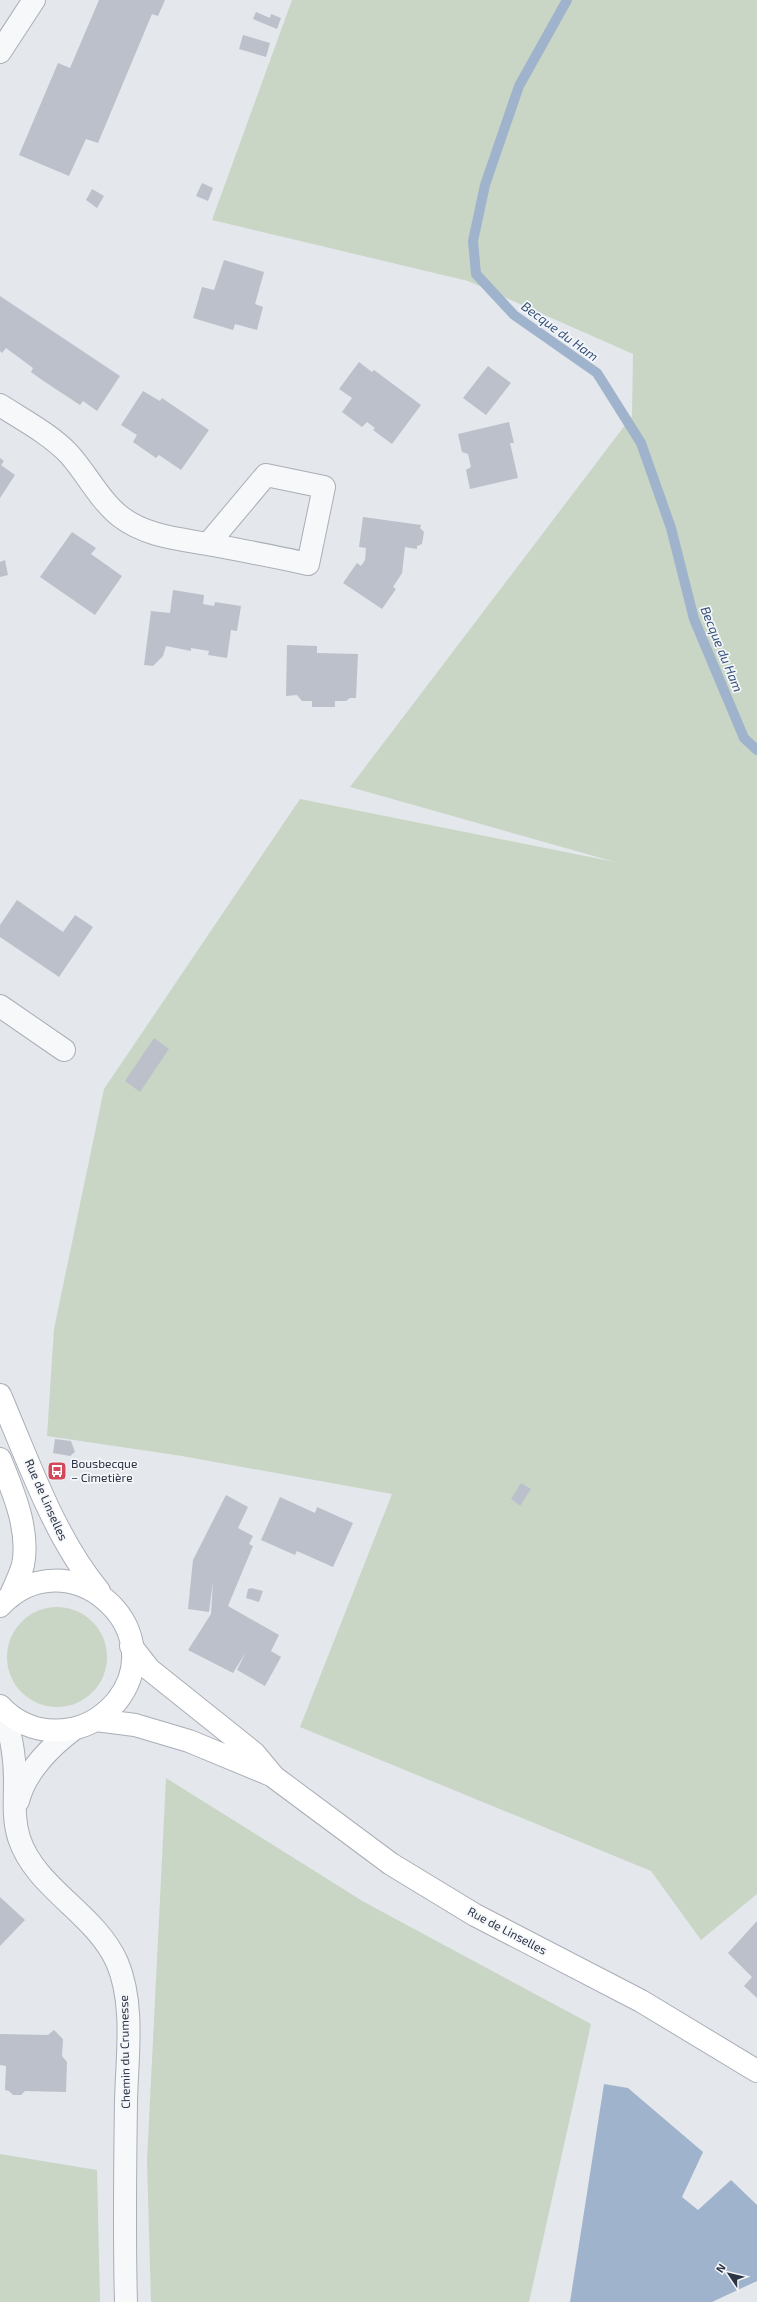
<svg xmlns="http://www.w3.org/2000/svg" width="757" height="2302" viewBox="0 0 757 2302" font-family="'Exo 2',sans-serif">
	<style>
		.green { fill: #c9d6c5 }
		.water { fill: #9fb4cc }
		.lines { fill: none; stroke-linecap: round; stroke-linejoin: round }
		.stream { stroke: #9fb4cc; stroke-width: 10 }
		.building { fill: #bbc0ca }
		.street-casing { stroke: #a9aeb7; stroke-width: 24 }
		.secondary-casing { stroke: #a9aeb7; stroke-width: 24 }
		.street { stroke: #f7f8fa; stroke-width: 22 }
		.secondary { stroke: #fff; stroke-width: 22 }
		.labels { text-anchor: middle; stroke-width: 3.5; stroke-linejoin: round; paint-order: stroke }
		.poi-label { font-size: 12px; fill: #2b3445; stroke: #f4f6f9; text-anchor: start }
		.street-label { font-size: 12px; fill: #2b3445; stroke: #f4f6f9 }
		.water-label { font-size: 13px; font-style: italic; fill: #34527a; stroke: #f4f6f9 }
	</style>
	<rect width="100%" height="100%" fill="#e4e7ec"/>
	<path class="green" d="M292 0H757V1894L701 1940 651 1871 300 1727 392 1494 182 1456 47 1436 54 1329 104 1089 300 799 615 862 350 787 632 416 633 354 468 281 212 220Z
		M7 1657a50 50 0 1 1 100 0a50 50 0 1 1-100 0Z
		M166 1778 364 1902 591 2024 529 2302H151L147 2161Z
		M0 2154 97 2170 100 2302H0Z"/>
	<path class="water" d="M604 2084 628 2088 703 2152 682 2197 698 2210 731 2180 757 2205V2281L712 2302H570Z"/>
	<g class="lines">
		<path class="stream" d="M567 0 519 86 485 185 473 241 476 274 514 315 597 373 641 443 671 528 694 619 744 738 757 750"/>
	</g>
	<path class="building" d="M99 0H165L158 16 152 14 98 143 86 139 69 176 19 155 58 63 70 68Z
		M256 12 270 18 271 14 281 18 277 29 253 19Z
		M243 35 270 43 266 57 239 49Z
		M202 183 213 188 208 201 196 196Z
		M92 189 104 196 97 208 86 200Z
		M224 260 264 272 255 304 263 307 257 330 235 324 233 330 193 318 202 287 214 290Z
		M0 296 120 376 97 411 83 401 80 405 42 380 31 372 33 368 6 348 2 353 0 351Z
		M359 362 372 372 374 370 421 405 392 444 373 430 375 428 367 422 362 427 342 412 352 398 339 389Z
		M488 366 511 383 486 415 463 398Z
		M143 391 160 401 162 398 209 430 181 470 159 455 156 458 133 442 137 435 121 425Z
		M509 422 514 443H510L518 478 470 489 466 470 471 467 468 454 462 452 458 434Z
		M0 458 4 461 1 465 15 475 0 498Z
		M363 517 421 525 420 528 424 532 422 544 417 546V549L405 547 402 573 393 587 396 589 382 609 343 583 357 563 361 566 365 560 366 548 359 547Z
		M72 532 96 548 91 554 122 576 95 615 40 577Z
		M5 560 8 575 0 577V562Z
		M173 590 204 595 203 604 214 606 215 602 241 606 237 631 231 630 227 658 208 655 209 651 191 648V651L166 646 163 656 153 666 144 665 151 611 170 613Z
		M287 645 317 646V653L358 654 356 698H350L346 701H335V707H312V701H302L297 695 286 696Z
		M17 900 63 932 75 915 93 927 59 977 0 937V925Z
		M154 1038 169 1049 140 1092 125 1081Z
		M55 1439 71 1441 75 1452 70 1456 53 1453Z
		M521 1483 531 1489 520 1506 511 1499Z
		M226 1495 248 1507 238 1528 253 1536 249 1544 253 1546 228 1606 279 1635 271 1651 281 1657 265 1686 237 1670 246 1652 233 1673 188 1650 211 1614 213 1581 209 1612 188 1609 193 1560Z
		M280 1497 315 1513 317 1507 353 1523 333 1567 297 1551 295 1555 261 1540Z
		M251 1588 263 1591 259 1602 246 1598 248 1589Z
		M0 1897 25 1920 0 1946Z
		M757 1921V1998L744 1986 752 1977 728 1953Z
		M54 2030 63 2039 62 2056 67 2062 66 2092 25 2091 21 2095H13L9 2091 5 2090 6 2066 0 2065V2034L48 2035Z"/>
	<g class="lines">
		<defs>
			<path id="street" d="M0 52 34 0
				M0 405C23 420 50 434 69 454 87 474 100 501 121 517 147 537 182 539 213 545 245 551 277 557 308 564L324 487 266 475 208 544
				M0 1006 64 1050
				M1 1707C11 1731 15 1755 15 1781 15 1801 13 1819 19 1838 35 1888 95 1913 117 1962 135 2004 127 2057 126 2101 125 2168 124 2235 126 2302
				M18 1801C25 1772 51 1746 74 1729"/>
			<path id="secondary" d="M0 1395C28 1460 54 1537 99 1591
				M0 1459C13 1491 30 1530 23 1565 20 1576 14 1587 10 1597
				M0 1606C67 1535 174 1628 117 1701 105 1715 89 1726 71 1729 44 1734 19 1726 0 1706
				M131 1646 149 1669 254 1753 274 1777 391 1864 475 1915 641 2001 757 2071
				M96 1720 135 1725 189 1741 271 1775"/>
		</defs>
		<use href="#street" class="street-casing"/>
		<use href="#secondary" class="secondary-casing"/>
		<use href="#street" class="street"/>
		<use href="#secondary" class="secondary"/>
	</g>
	<defs>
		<symbol id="bus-square" viewBox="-11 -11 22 22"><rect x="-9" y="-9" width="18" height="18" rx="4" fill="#d1495b" stroke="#f4f6f9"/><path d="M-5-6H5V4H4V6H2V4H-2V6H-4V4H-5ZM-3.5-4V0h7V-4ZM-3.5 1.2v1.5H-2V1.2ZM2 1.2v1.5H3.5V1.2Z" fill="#fff"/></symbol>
	</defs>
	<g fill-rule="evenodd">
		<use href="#bus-square" x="46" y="1460" width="22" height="22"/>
	</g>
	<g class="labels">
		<g class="poi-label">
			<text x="71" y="1468">Bousbecque<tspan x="71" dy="14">– Cimetière</tspan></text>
		</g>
		<g class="street-label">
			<text transform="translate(46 1500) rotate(66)" y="4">Rue de Linselles</text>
			<text transform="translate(507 1931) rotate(28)" y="4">Rue de Linselles</text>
			<text transform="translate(125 2052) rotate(-91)" y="4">Chemin du Crumesse</text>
		</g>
		<g class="water-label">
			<text transform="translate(560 331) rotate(36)" y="5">Becque du Ham</text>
			<text transform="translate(722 649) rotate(68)" y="5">Becque du Ham</text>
		</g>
	</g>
	<g transform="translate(729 2274) rotate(305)" stroke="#f4f6f9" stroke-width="3" paint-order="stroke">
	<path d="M0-3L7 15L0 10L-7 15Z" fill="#2b3445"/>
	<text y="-6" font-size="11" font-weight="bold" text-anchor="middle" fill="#2b3445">N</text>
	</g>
</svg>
